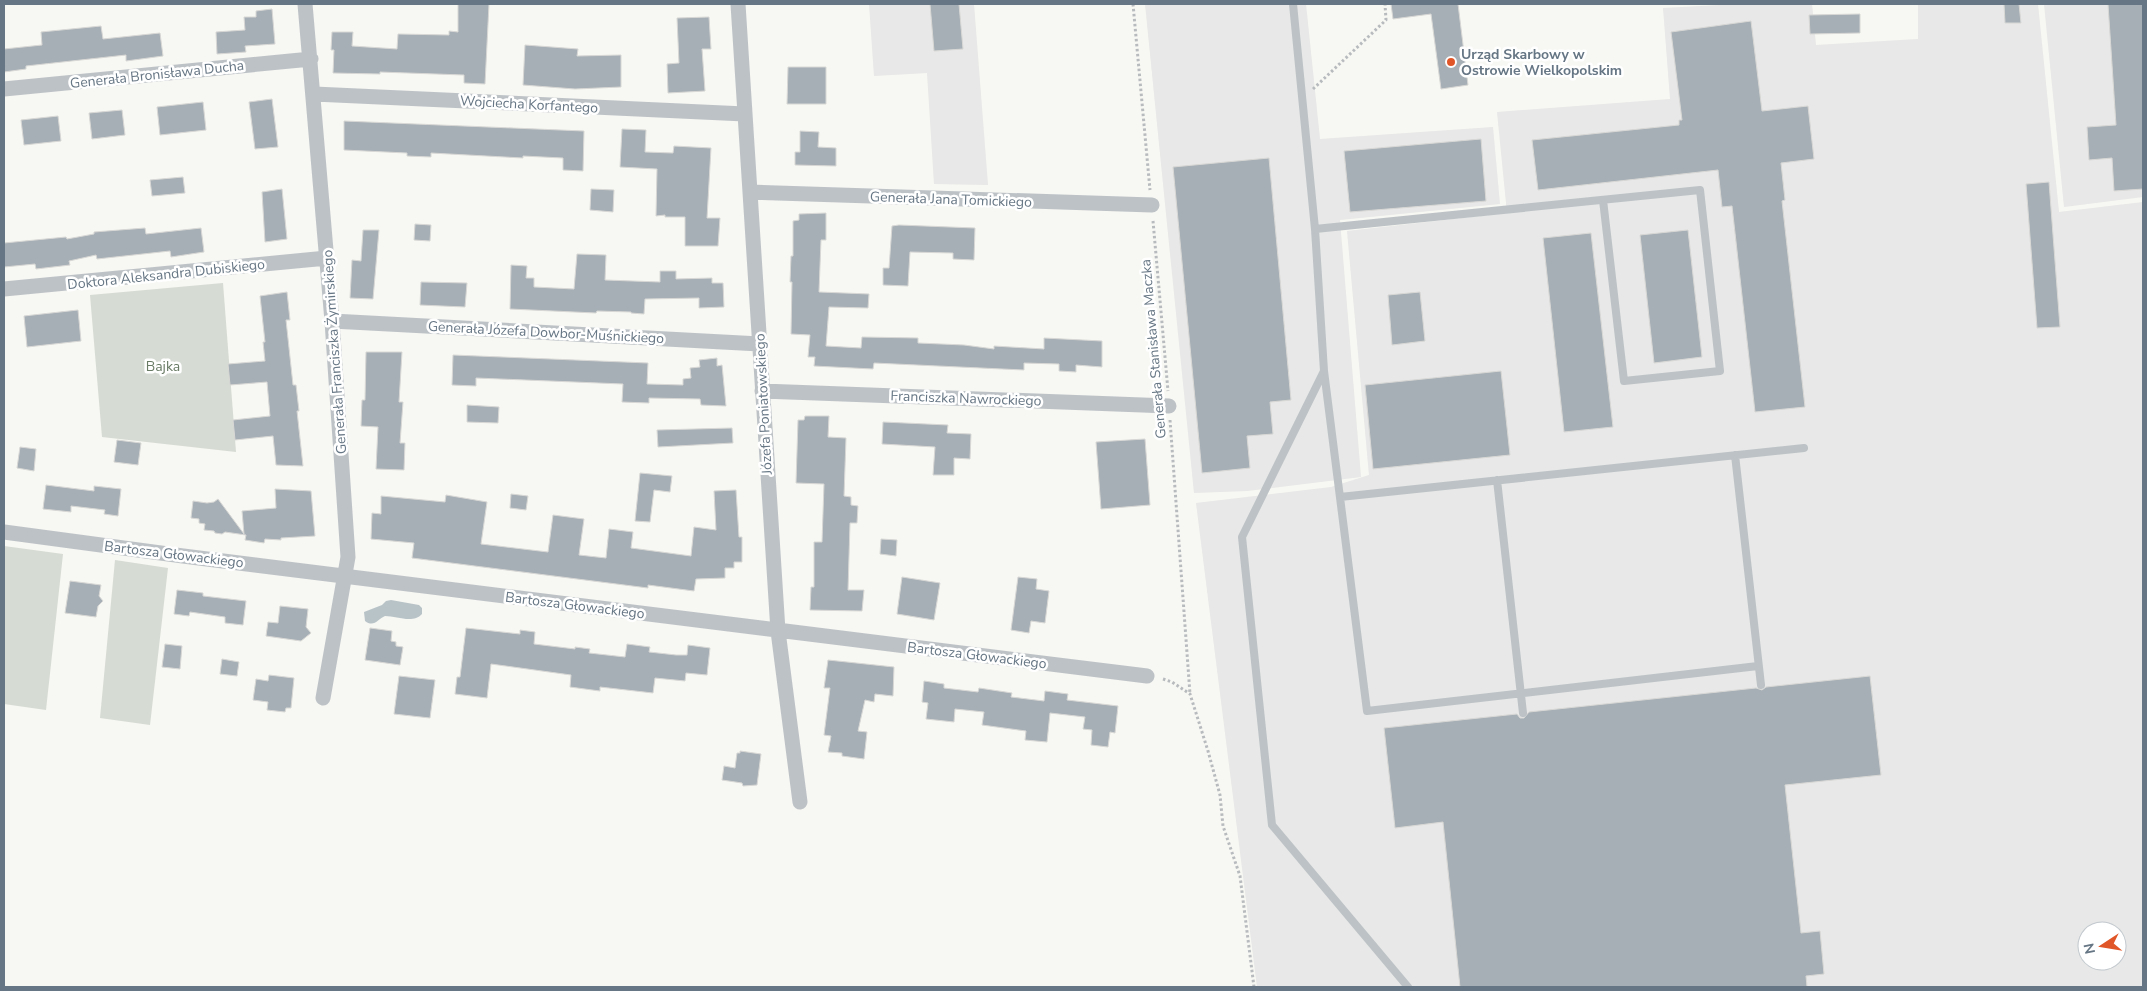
<svg xmlns="http://www.w3.org/2000/svg" width="2147" height="991" viewBox="0 0 2147 991" font-family="'Nunito Sans',sans-serif">
	<style>
		.built { fill: #e7e8e7; fill-rule: evenodd }
		.green { fill: #d6dbd3 }
		.water { fill: #b8c3c8 }
		.building { fill: #a6afb5; stroke: #d8d8d6 }
		.lines { fill: none; stroke-linecap: round; stroke-linejoin: round }
		.path { stroke: #b8bbbe; stroke-width: 3; stroke-dasharray: 2.5 2.5; stroke-linecap: butt }
		.service { stroke: #bdc2c6; stroke-width: 8 }
		.minor { stroke: #bdc2c6; stroke-width: 15 }
		.poi-dot { fill: #e15629; stroke: #fff; stroke-width: 2 }
		.labels { text-anchor: middle; stroke-width: 5; stroke-linejoin: round; paint-order: stroke }
		.poi-label { font-size: 14px; font-weight: bold; fill: #667684; stroke: #fff; text-anchor: start }
		.street-label { font-size: 14px; fill: #667684; stroke: #fff }
		.park-label { font-size: 14px; fill: #697b65; stroke: #fff }
	</style>
	<rect width="100%" height="100%" fill="#f7f7f3"/>
	<path class="built" d="M869 4H974L988 185 934 184 927 73 874 76Z
		M1145 4H1306L1320 139 1493 127 1500 204 1340 220 1361 477 1247 491 1194 493Z
		M1739 4H1812L1816 45 1918 39V4H2038L2059 212 2143 202V987H1257L1196 503 1331 487 1369 475 1347 231 1507 213 1497 112 1670 99 1663 8ZM2087 931H2117V961H2087Z
		M2044 4H2143V197L2064 207Z"/>
	<path class="green" d="M223 283 236 452 102 437 90 295Z
		M4 546 63 554 46 710 4 704Z
		M115 560 168 568 150 725 100 718Z"/>
	<path class="water" d="M391 600 419 605 422 608V614C413 624 397 616 385 616 378 619 374 628 365 621L364 612 382 605 386 601Z"/>
	<path class="building" d="M458 4H489L485 84 464 83V75L380 72V74L333 73 334 50H331L332 32H353L352 46 397 49 398 34 449 35V31L458 32Z
		M930 4H959L963 49 934 51Z
		M1391 4H1458L1468 85 1441 89 1431 14 1393 19Z
		M2004 4H2019L2021 23H2005Z
		M2108 4H2143V189L2114 191 2112 158 2089 160 2087 127 2116 125Z
		M272 9 275 44 245 46 246 52 217 54 216 32 245 30 244 17H256V11Z
		M1860 14V33L1810 34 1809 15Z
		M709 17 711 49H702L705 91 668 93 667 64 679 63 677 18Z
		M1751 21 1762 111 1808 106 1814 159 1781 163 1785 200 1782 201 1805 407 1755 412 1732 206 1722 207 1718 170 1538 190 1532 140 1679 125V120H1682L1671 32Z
		M101 26 103 39 160 33 163 56 126 61V55L26 66V69L4 72V49L42 45 41 32Z
		M525 45 578 49 577 56 621 55V87L575 89 523 85Z
		M788 67H826V104H787Z
		M272 99 278 147 255 149 249 102Z
		M203 102 206 130 160 135 157 107Z
		M122 110 125 135 92 139 89 113Z
		M58 116 61 141 24 145 21 120Z
		M344 121 584 131 583 171 563 170V158L523 156V158L431 153V157L407 156V153L344 150Z
		M622 129 646 130 645 152 673 153 674 146 711 148 707 218H720L718 246H685V217H665V215L656 216 657 169 620 167Z
		M800 131 819 132 818 147 836 148V166L795 165V152H800Z
		M1481 139 1486 201 1350 212 1344 151Z
		M1269 158 1291 400 1270 402 1273 434 1247 436 1250 468 1202 473 1173 167Z
		M183 177 185 193 152 196 150 180Z
		M2049 182 2060 327 2037 328 2026 184Z
		M282 189 287 239 265 242 262 192Z
		M591 189 614 190 613 212 590 210Z
		M826 213V240H821L819 292 869 294 868 308 829 307 826 346 861 348 862 337 918 338V343L964 345 994 349V346L1044 349V338L1102 341V367L1076 365V372L1059 371V364L1024 363V370L874 363 873 369 814 366 815 357H808L810 335 791 334 792 282H790L791 256H793V221L799 220V214Z
		M415 224 431 225 430 241 414 240Z
		M899 225 975 228 974 260 953 259V253L910 252 908 286 883 285V268H889L892 226Z
		M145 228 146 234 201 228 204 252 171 257 170 251 97 259 96 255 69 261 70 265 36 269 35 264 4 267V243L66 237 67 239 94 234V232Z
		M363 230H379L373 299 350 298 352 260 361 261Z
		M1688 230 1702 357 1654 363 1640 235Z
		M1591 233 1613 427 1564 432 1543 238Z
		M577 254 606 255 605 280 660 282V271H676V279L712 278V283H723L724 307 699 308V298L645 299 644 314 631 313V312L597 311 596 313 510 309 511 265 527 266 526 278H534V287L574 289Z
		M421 282 467 283 465 307 420 305Z
		M287 292 290 320H286L293 385H296L299 411H297L303 466 276 465 273 436 235 440 233 420 270 416 267 382 230 385 228 364 265 361 263 342H265L260 296Z
		M1420 292 1425 341 1392 345 1388 295Z
		M78 310 81 341 27 347 24 316Z
		M366 352H402L399 402H403L400 443H405L404 470 376 469 378 427 361 426 362 400H365Z
		M453 355 648 363 647 384 683 385V379L691 378 690 368 700 367 699 360 717 358V366L722 365 726 406 701 405 700 399 649 398V403L622 402 623 384 476 378V386L452 385Z
		M1501 371 1510 455 1373 469 1365 385Z
		M467 405 499 407 498 423 467 422Z
		M805 416H829L828 437 846 438 844 496 851 497V505L858 506 857 523H850L848 590H864L862 611 810 610 811 587H814V542H822L824 484 796 483 798 420H804Z
		M883 422 948 425 947 433 971 434 970 459 954 458V475H933L935 447 882 444Z
		M732 428 733 443 658 447 657 430Z
		M1145 439 1150 505 1101 509 1096 442Z
		M117 440 141 443 138 465 114 462Z
		M20 447 36 449 34 471 17 468Z
		M640 473 672 476 670 492 654 490 650 522 635 521Z
		M46 485 94 491V486L121 489 118 516 104 514 105 510 71 506V512L43 509Z
		M275 489 311 491 315 536 281 538V540L265 539 264 543 245 540 246 535 225 532 222 534 215 533 214 531 204 530 205 524 199 523V519L191 518 193 501 207 503 214 502 218 499 244 534 242 511 276 508Z
		M736 490 739 537H742V562H734V568H725V578L696 579 694 591 648 585V588L412 558 414 543 371 539 372 513 381 514V496L445 502 446 495 487 502 481 544 548 552 553 515 584 519 579 555 606 558 609 529 633 532 631 548 691 556 694 527 716 530 714 491Z
		M511 494 528 496 526 510 510 508Z
		M881 539 897 540 896 556 880 554Z
		M902 577 940 583 934 620 897 614Z
		M1018 577 1037 579 1036 589 1049 591 1045 623 1031 621 1029 633 1011 630Z
		M70 581 101 585 99 596 103 601 98 606 96 617 65 613Z
		M177 590 203 593V596L246 601 243 625 225 623V617L190 612 189 616 174 614Z
		M280 606 308 609 306 627 311 633 301 641 266 636 268 622 278 623Z
		M370 628 392 631 391 641 396 642V646L403 647 400 665 365 660Z
		M466 628 520 634V630L535 632 534 644 575 649V647L590 649 589 653 625 657 627 644 650 647 649 652 676 655H687L688 645 710 648 707 675 686 673 685 681 655 678 653 693 600 687V691L570 687 571 675 491 664 487 698 455 694 457 677H460Z
		M165 644 182 646 180 669 162 667Z
		M222 659 239 662 237 676 220 674Z
		M828 660 894 667 893 696 875 694 874 702 865 700 858 731 867 732 864 759 842 756V753L828 752 831 736 824 735 830 688H824Z
		M269 675 294 678 291 708H286L285 712 267 710 268 702 253 700 256 679 268 681Z
		M399 676 435 680 430 718 394 714Z
		M1870 676 1881 775 1785 785 1801 933 1820 931 1824 974 1806 976 1807 987H1460L1443 822 1395 828 1384 728 1517 714 1520 718H1524L1529 712 1756 688 1762 690 1766 687Z
		M924 681 944 684V688L978 692 979 688 1012 693 1011 697 1044 701 1045 691 1068 694 1067 700 1118 706 1115 733 1110 732 1108 747 1091 745 1092 730 1083 729 1085 717 1050 713 1047 742 1025 740 1026 731 982 725 984 712 955 709 954 722 926 719 928 703 922 702Z
		M740 751 761 754 757 785 743 786 742 783 722 780 724 766 735 768 737 753H740Z"/>
	<g class="lines">
		<path class="path" d="M1133 4 1150 190
			M1313 89 1386 20 1385 4
			M1153 221 1168 391
			M1170 420 1190 694
			M1163 679 1172 682 1190 694 1208 751 1220 795 1223 826 1240 876 1254 987"/>
		<path class="service" d="M1293 4 1315 229 1324 371 1242 537 1272 825 1408 987
			M1315 229 1700 190 1720 371 1624 381 1603 200
			M1324 371 1367 711 1758 666
			M1735 455 1761 685
			M1497 480 1523 713
			M1340 497 1804 448"/>
		<path class="minor" d="M305 4 332 321 348 557 323 698
			M738 4 778 631 800 802
			M4 89 311 59
			M314 94 745 114
			M750 192 1152 205
			M4 289 327 258
			M332 321 760 344
			M762 391 1169 406
			M4 532 183 556 1147 676"/>
	</g>
	<circle class="poi-dot" cx="1451" cy="62" r="5"/>
	<g class="labels">
		<g class="poi-label">
			<text x="1461" y="59">Urząd Skarbowy w<tspan x="1461" dy="16">Ostrowie Wielkopolskim</tspan></text>
		</g>
		<g class="street-label">
			<text transform="translate(157 74) rotate(-6)" y="5">Generała Bronisława Ducha</text>
			<text transform="translate(529 104) rotate(3)" y="5">Wojciecha Korfantego</text>
			<text transform="translate(951 199) rotate(2)" y="5">Generała Jana Tomickiego</text>
			<text transform="translate(166 274) rotate(-6)" y="5">Doktora Aleksandra Dubiskiego</text>
			<text transform="translate(546 332) rotate(3)" y="5">Generała Józefa Dowbor-Muśnickiego</text>
			<text transform="translate(1153 349) rotate(-95)" y="5">Generała Stanisława Maczka</text>
			<text transform="translate(334 352) rotate(-94)" y="5">Generała Franciszka Żymirskiego</text>
			<text transform="translate(966 398) rotate(2)" y="5">Franciszka Nawrockiego</text>
			<text transform="translate(763 404) rotate(-93)" y="5">Józefa Poniatowskiego</text>
			<text transform="translate(174 554) rotate(7)" y="5">Bartosza Głowackiego</text>
			<text transform="translate(575 605) rotate(7)" y="5">Bartosza Głowackiego</text>
			<text transform="translate(977 655) rotate(7)" y="5">Bartosza Głowackiego</text>
		</g>
		<g class="park-label">
			<text x="163" y="371">Bajka</text>
		</g>
	</g>
	<rect width="2147" height="991" fill="none" stroke="#667684" stroke-width="10"/>
	<g transform="translate(2102 946) rotate(258)"><circle r="24" fill="#ffffff" stroke="#c2c8ce"/>
	<path d="M0-4L9 19L0 12L-9 19Z" fill="#e15629"/>
	<text y="-8" font-size="14" font-weight="bold" text-anchor="middle" fill="#667684">N</text>
	</g>
</svg>
